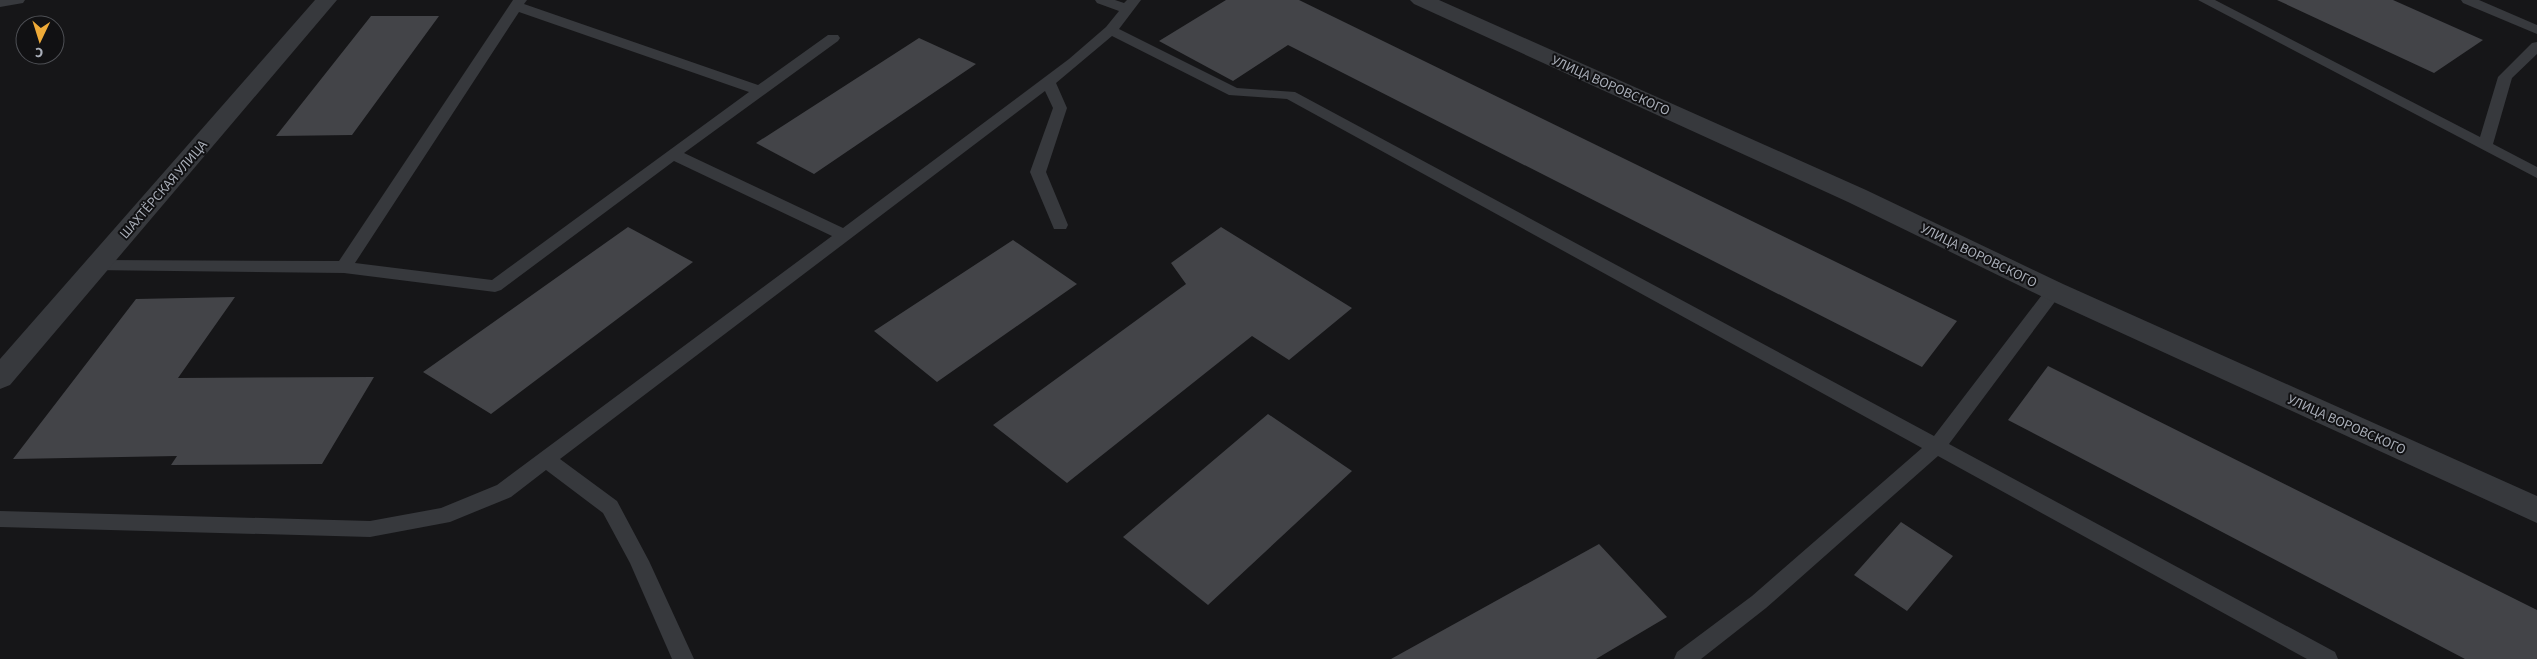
<svg xmlns="http://www.w3.org/2000/svg" width="2537" height="659" viewBox="0 0 2537 659" font-family="'Source Sans 3',sans-serif">
	<style>
		.building { fill: #434448 }
		.lines { fill: none; stroke-linecap: round; stroke-linejoin: round }
		.service { fill: #37393d; fill-rule: evenodd }
		.minor { fill: #37393d; fill-rule: evenodd }
		.labels { text-anchor: middle; stroke-width: 4; stroke-linejoin: round; paint-order: stroke }
		.street-label { font-size: 14px; fill: #a9aeb8; stroke: #111113 }
	</style>
	<rect width="100%" height="100%" fill="#161618"/>
	<path class="building" d="M1226 0H1299L1957 321 1922 367 1288 45 1233 81 1159 41Z
		M2277 0H2393L2483 40 2434 73Z
		M371 16H439L352 135 276 136Z
		M919 38 976 64 814 174 756 143Z
		M628 227 693 262 491 414 423 372Z
		M1221 227 1352 308 1289 360 1252 336 1067 483 993 425 1186 284 1171 263Z
		M1013 240 1077 284 937 382 874 331Z
		M235 297 178 378 374 377 322 464 171 465 177 456 13 459 136 299Z
		M2048 366 2537 610V659H2465L2008 420Z
		M1268 414 1352 471 1208 605 1123 537Z
		M1901 522 1953 556 1907 611 1854 575Z
		M1599 544 1667 617 1596 659H1391Z"/>
	<g class="lines">
		<path class="service" d="M0 0H25L23 3 0 7Z
			M513 0H527L524 4 758 85 828 35H838L840 38 838 41 684 153 843 228 1069 59 1106 27 1119 11 1097 3 1095 0H1115L1124 3 1127 0H1141L1119 29 1237 88 1295 92 1934 436 2048 287H2060L2063 291 2060 295 1949 444 2335 652 2338 659H2307L1938 456 1766 608 1701 659H1674L1677 652 1752 596 1922 448 1287 99 1229 95 1112 36 1056 83 1067 108 1046 172 1068 225 1066 229H1054L1030 172 1053 108 1045 91 560 459 617 501 649 561 694 659H672L630 563 603 513 546 470 511 497 450 522 370 537 0 527V511L370 521 441 508 497 485 832 236 674 161 501 290 495 292 344 273 91 270 89 266 91 262 97 260 339 261ZM519 12 749 92 492 280 355 263Z
			M2198 0H2215L2480 137 2498 77 2532 43 2537 42V54L2512 78 2493 144 2537 167V178Z
			M2461 0H2479L2537 25V34L2463 3Z"/>
		<path class="minor" d="M315 0H337L10 385 0 389V359Z
			M1410 0H1439L1866 190 2063 284 2537 496V523L2045 298 1848 202 1414 4Z"/>
	</g>
	<g class="labels">
		<g class="street-label">
			<text transform="translate(1611 85) rotate(24)" y="5">УЛИЦА ВОРОВСКОГО</text>
			<text transform="translate(163 189) rotate(-49)" y="5">ШАХТЁРСКАЯ УЛИЦА</text>
			<text transform="translate(1979 255) rotate(26)" y="5">УЛИЦА ВОРОВСКОГО</text>
			<text transform="translate(2347 424) rotate(24)" y="5">УЛИЦА ВОРОВСКОГО</text>
		</g>
	</g>
	<g transform="translate(40 40) rotate(184)"><circle r="24" fill="#111113" stroke="#4e5055"/>
	<path d="M0-4L9 19L0 12L-9 19Z" fill="#eeaa38"/>
	<text y="-8" font-size="14" font-weight="bold" text-anchor="middle" fill="#a9aeb8">С</text>
	</g>
</svg>
